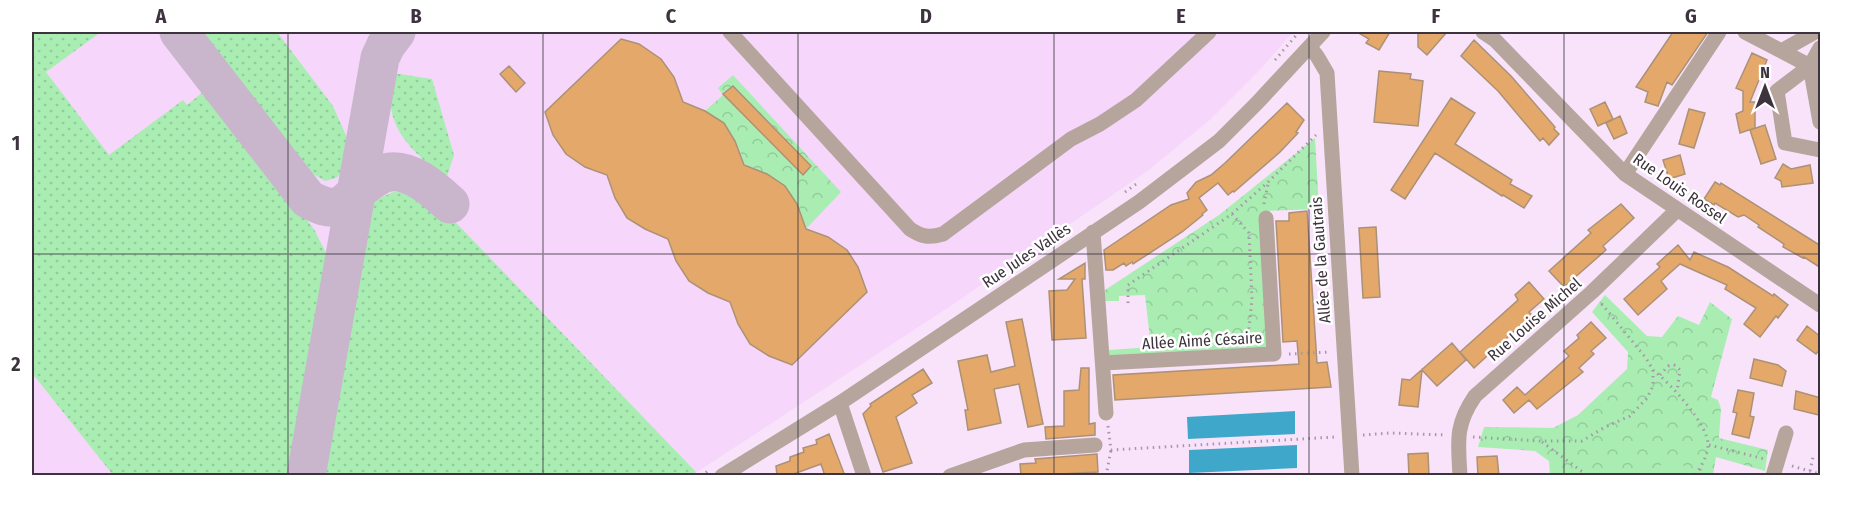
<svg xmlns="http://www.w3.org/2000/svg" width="1852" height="507" viewBox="0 0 1852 507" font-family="'Fira Sans Condensed',sans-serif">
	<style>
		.built { fill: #f6d7fb }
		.grass { fill: url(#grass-dots) }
		.park { fill: url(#park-crowns) }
		.pitch { fill: #a9edb3 }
		.water { fill: #3fa7c9 }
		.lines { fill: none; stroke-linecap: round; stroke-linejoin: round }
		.taxiway { stroke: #c9b6cc; stroke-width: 39 }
		.building { fill: #e4a86a; stroke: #ac9176; stroke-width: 1.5 }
		.path { stroke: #a797a9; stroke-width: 3; stroke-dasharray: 1.5 4.5; stroke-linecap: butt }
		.minor { stroke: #b5a59c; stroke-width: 15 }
		.grid { fill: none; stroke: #3d333e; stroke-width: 1.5; stroke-opacity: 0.55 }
		.labels { text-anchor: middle; stroke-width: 5; stroke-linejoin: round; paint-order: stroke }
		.street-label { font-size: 16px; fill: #3d333e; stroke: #fff }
		.neatline { fill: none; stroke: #3d333e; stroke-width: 2 }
		.grid-label { font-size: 20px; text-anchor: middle; font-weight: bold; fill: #3d333e }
	</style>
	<defs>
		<pattern id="grass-dots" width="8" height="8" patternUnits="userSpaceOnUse" patternTransform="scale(1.5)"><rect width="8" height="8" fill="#a9edb3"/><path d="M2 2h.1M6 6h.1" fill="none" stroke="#92cc9b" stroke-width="1.8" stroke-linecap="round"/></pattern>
		<pattern id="park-crowns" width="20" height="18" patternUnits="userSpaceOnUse" patternTransform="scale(1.5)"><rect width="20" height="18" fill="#a9edb3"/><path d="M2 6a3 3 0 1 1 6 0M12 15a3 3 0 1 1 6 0" fill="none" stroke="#92cc9b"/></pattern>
	</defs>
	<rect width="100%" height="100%" fill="#f8e3fb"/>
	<path class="built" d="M32 32H1293L1259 71 1211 119 1146 172 949 307 691 476 32 475Z"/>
	<path class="grass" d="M32 32H101L46 72 109 155 183 100 187 105 203 92 314 229 331 263 292 475H113L32 373Z
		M201 32H277L333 106 348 140 349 167 336 178 325 181 310 172Z
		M393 73 432 79 454 155 446 180C409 147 381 127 393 73Z
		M393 192C410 192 423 197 438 204L696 472 691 476 317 475 365 213 376 200Z"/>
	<path class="park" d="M733 75 841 192 806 229C794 189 780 180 744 164 736 137 729 126 705 111L723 95 718 88Z
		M1315 138 1319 209 1262 211 1268 350 1109 360V350L1151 347 1145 295 1119 296V301H1104L1102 292 1219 215Z
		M1605 295 1647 336 1662 337 1678 316 1699 325 1710 302 1732 319 1711 397 1718 400 1721 409 1719 438 1768 450 1765 471 1716 457 1713 475 1550 476 1549 461 1535 451 1478 447 1484 427 1553 428 1578 415 1627 369 1628 352 1592 312Z"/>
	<path class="pitch" d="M1678 455 1687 472 1682 475H1654L1651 471Z"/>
	<path class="water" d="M1295 411V434L1188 439 1187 417Z
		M1297 445V468L1189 473V450Z"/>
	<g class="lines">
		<path class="taxiway" d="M179 32 308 199C318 204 328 210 339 206 349 202 353 194 361 188 368 183 376 176 385 173 408 166 434 189 450 204
			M306 476 380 58 386 45 396 32"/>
	</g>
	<path class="building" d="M1357 32H1390L1379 50 1366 43 1369 39Z
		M1418 32H1447L1427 55 1418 47Z
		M1673 32H1708L1672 85 1667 82 1658 106 1645 102 1648 92 1636 87Z
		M621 39 639 44 661 59 674 77 683 102 705 111 724 123 735 141 744 165 767 174 785 186 797 204 806 229 828 237 847 250 858 267 867 292 792 365 769 356 750 344 738 324 730 302 708 293 689 281 676 261 668 239 645 229 627 218 615 198 607 175 585 167 566 154 553 135 545 112Z
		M1474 40 1511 76 1555 127 1554 129 1559 134 1549 145 1543 138 1540 141 1498 91 1461 56Z
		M1752 53 1767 60 1750 102H1755V128L1740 133 1736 114 1743 111V91L1736 88Z
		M509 66 525 83 516 92 500 74Z
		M1379 71 1411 74 1410 79 1423 81 1418 126 1374 122Z
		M733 86 811 166 803 175 723 94Z
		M1451 98 1475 113 1455 144 1512 180 1510 184 1532 196 1524 208 1503 195 1502 196 1435 153 1405 199 1391 190Z
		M1605 102 1613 119 1598 126 1590 109Z
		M1287 103 1304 120 1296 132 1298 133 1280 152 1234 192 1233 191 1228 195 1218 183 1199 198 1207 210 1202 214 1203 215 1182 232 1133 264 1132 262 1126 266 1124 263 1113 270H1106L1104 250 1171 205 1189 199 1187 193 1196 182 1211 175 1225 163Z
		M1689 109 1705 113 1694 148 1679 144Z
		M1620 116 1627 133 1614 139 1606 123Z
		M1765 125 1776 159 1761 164 1750 130Z
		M1680 155 1685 174 1669 179 1663 160Z
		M1783 164 1791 169 1810 165 1813 183 1782 187 1781 181 1775 178Z
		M1715 182 1720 185 1721 183 1821 246V268L1804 257 1803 258 1783 247 1784 244 1758 227 1759 225 1744 215 1738 217 1715 203 1714 205 1704 199Z
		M1621 204 1634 218 1603 246 1606 250 1564 287 1549 271 1591 233 1588 230Z
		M1307 211 1317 363 1327 362 1331 387 1115 400 1113 375 1299 364 1297 341 1283 342 1276 221H1289V213Z
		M1376 227 1380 297 1363 298 1359 228Z
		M1678 245 1690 260 1694 252 1728 267 1773 296 1774 294 1788 305 1778 318 1776 316 1760 337 1744 324 1756 308 1725 289 1727 285 1680 264 1661 281 1667 289 1638 315 1624 299 1660 267 1657 264Z
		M1085 263V279H1082L1086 338 1052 340 1049 291 1067 290 1075 279H1059Z
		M1529 282 1544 299 1529 312 1532 315 1474 368 1460 352 1518 300 1515 295Z
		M1022 319 1043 424 1028 427 1019 384 994 389 1001 423 968 430 965 410H968L958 361 987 355 991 372 1015 366 1006 322Z
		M1591 322 1606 338 1591 351 1594 354 1579 368 1583 372 1537 409 1529 400 1514 413 1503 400 1517 387 1525 395 1569 356 1564 351 1579 338 1577 335Z
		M1807 326 1821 337V348L1816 354 1797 340Z
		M1452 343 1466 360 1437 386 1422 370 1418 407 1399 405 1402 379 1410 380Z
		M1754 359 1778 365 1786 371 1782 386 1750 378Z
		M1081 368H1089V424L1095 423V435L1046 439 1045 427 1064 426V391L1079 390Z
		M923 369 932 383 912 395 917 403 896 417 912 463 883 472 863 414 871 406 870 404Z
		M1738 390 1754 393 1750 416 1754 417 1749 438 1732 434 1737 413 1733 412Z
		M1796 391 1821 398 1819 415 1794 409Z
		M829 434 845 476H825L821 464 788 476H777L776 466 790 461V457L804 452 803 448 817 444 816 440Z
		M1428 453 1429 476H1409L1408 454Z
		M1097 454 1098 472 1021 476 1020 464 1036 463 1035 459Z
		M1497 456 1499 476H1478L1477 457Z"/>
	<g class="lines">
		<path class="path" d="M1275 60 1299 32
			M1125 192 1139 182
			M1264 204 1268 184
			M1232 214 1249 233 1252 299 1249 328 1254 342
			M1128 303V285L1232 214 1268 182 1316 135
			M1289 354 1330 352
			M1653 370C1669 382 1710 426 1708 446 1707 456 1701 468 1694 476
			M1660 375 1668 366 1674 365 1680 370 1677 392
			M1108 426 1111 450 1335 437
			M1363 435 1390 433 1446 435
			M1473 437 1540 441H1582L1605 427 1630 416 1647 398 1653 386V370L1646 358 1601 303
			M1542 442 1588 476
			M1709 445 1765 459
			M1792 466 1820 474
			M1700 469 1701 476
			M1810 471 1813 457
			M701 476 708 471
			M1106 476 1111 450"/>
		<path class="minor" d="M730 32 910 229C922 237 929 238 943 234L1071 139 1100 124 1136 100 1209 32
			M1483 32 1495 40 1625 174 1820 305
			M1745 32 1810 66 1820 48
			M1310 47 1317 56 1327 73 1352 476
			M1783 50 1815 32
			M1820 122 1810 66 1777 91 1785 143 1820 150
			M1625 174 1719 32
			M1093 232 1106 413
			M1103 363 1274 354 1266 218
			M840 403 864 476
			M722 476 840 403 1139 202 1219 141 1257 103 1323 32
			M950 476 1024 450 1095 445
			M1460 476C1458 441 1455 425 1475 396L1592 292 1677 210
			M1773 476 1786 433"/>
	</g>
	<path class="grid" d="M288 32V476M543 32V476M798 32V476M1054 32V476M1309 32V476M1564 32V476M32 254H1820"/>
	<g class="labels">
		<g class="street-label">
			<text transform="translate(1680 188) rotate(35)" y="6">Rue Louis Rossel</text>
			<text transform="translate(1026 255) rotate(-34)" y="6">Rue Jules Vallès</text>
			<text transform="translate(1320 260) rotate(-94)" y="6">Allée de la Gautrais</text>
			<text transform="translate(1534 319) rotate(-41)" y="6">Rue Louise Michel</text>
			<text transform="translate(1202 340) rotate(-3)" y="6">Allée Aimé Césaire</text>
		</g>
	</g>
	<rect width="1852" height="507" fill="none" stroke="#ffffff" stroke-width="66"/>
	<g transform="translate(1765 87)" stroke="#ffffff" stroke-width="4.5" paint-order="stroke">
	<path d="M0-4.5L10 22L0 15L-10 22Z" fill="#3d333e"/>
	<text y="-9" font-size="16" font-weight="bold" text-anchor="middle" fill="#3d333e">N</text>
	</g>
	<rect x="33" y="33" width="1786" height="441" class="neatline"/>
	<g class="grid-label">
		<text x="161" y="23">A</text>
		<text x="416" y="23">B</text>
		<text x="671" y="23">C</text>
		<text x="926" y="23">D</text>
		<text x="1181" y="23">E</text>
		<text x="1436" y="23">F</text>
		<text x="1691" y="23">G</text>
		<text x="16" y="150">1</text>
		<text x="16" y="371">2</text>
	</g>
</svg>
